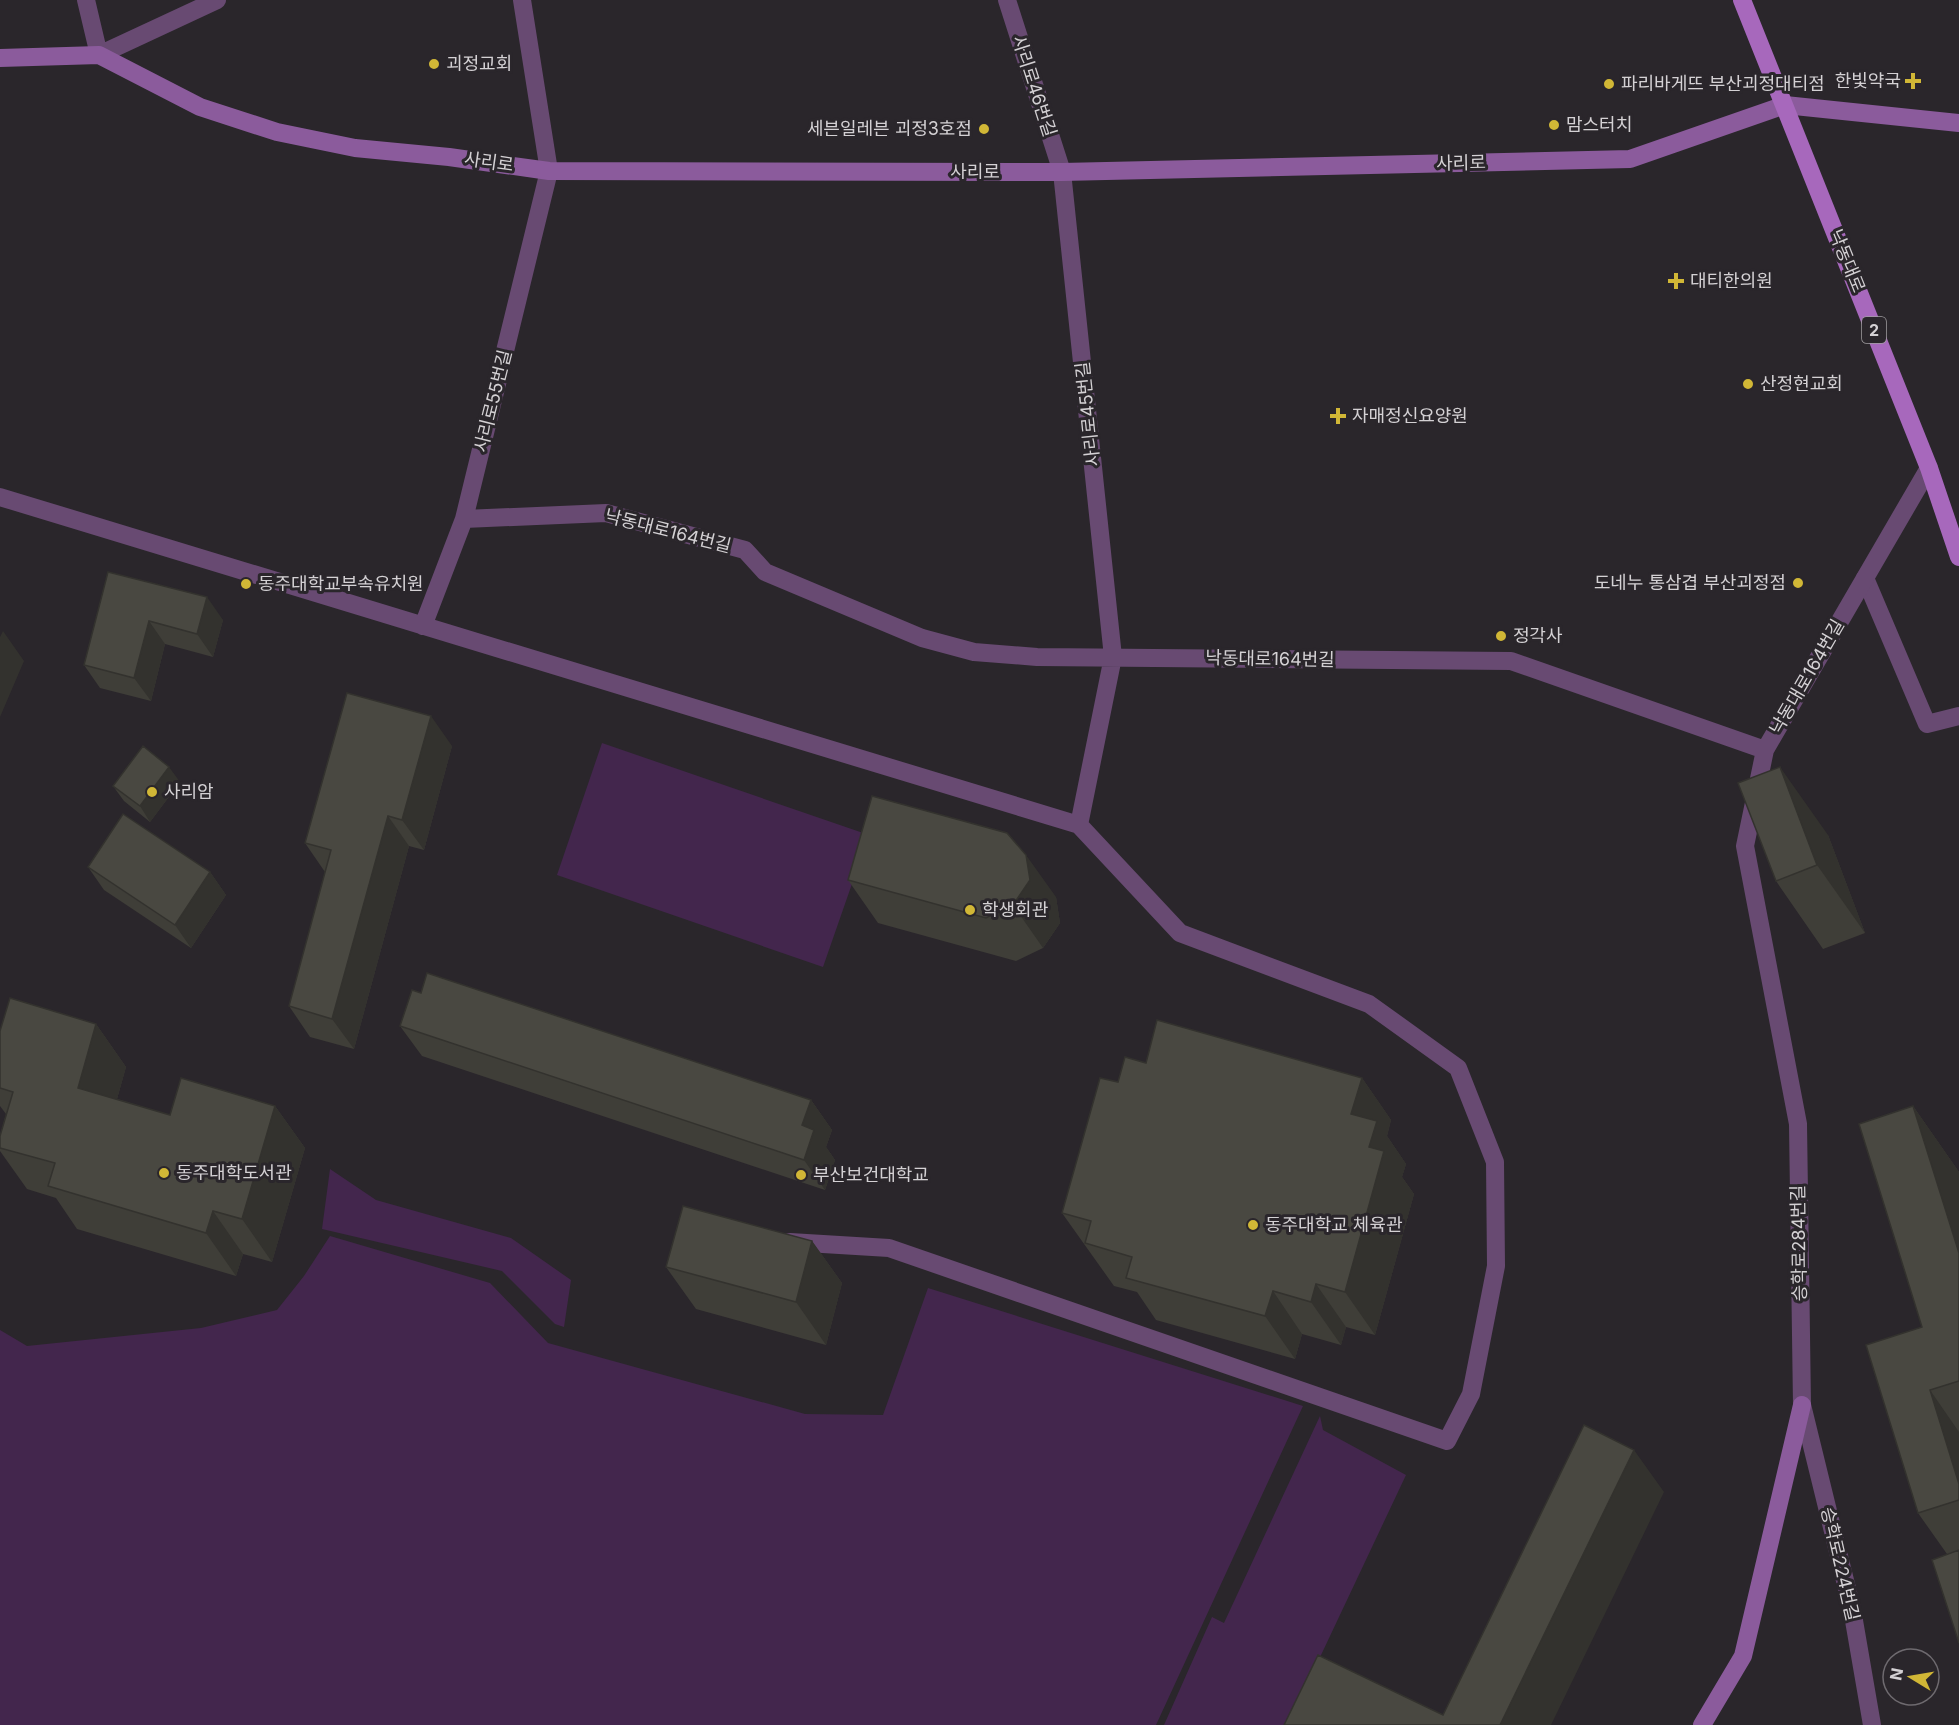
<svg xmlns="http://www.w3.org/2000/svg" width="1959" height="1725" viewBox="0 0 1959 1725" font-family="Inter,'Noto Sans KR',sans-serif">
	<style>
		.green { fill: #43264d }
		.lines { fill: none; stroke-linecap: round; stroke-linejoin: round }
		.lane { stroke: #684a72; stroke-width: 18 }
		.street { stroke: #684a72; stroke-width: 18 }
		.secondary { stroke: #8b5b9c; stroke-width: 18 }
		.primary { stroke: #a768bc; stroke-width: 18 }
		.wall { fill: #3f3e38 }
		.shaded-wall { fill: #33322e }
		.building { fill: #494841; stroke: #33322e; stroke-width: 1.5 }
		.poi-dot { fill: #d1b736; stroke: #2a262b; stroke-width: 2 }
		.labels { text-anchor: middle; stroke-width: 6; stroke-linejoin: round; paint-order: stroke }
		.shield { fill: #2a262b; stroke: #a19ea1; stroke-width: 1.5 }
		.shield-label { font-size: 16px; font-weight: bold; fill: #d4d1d4 }
		.poi-label { font-size: 18px; fill: #d4d1d4; stroke: #2a262b; text-anchor: start }
		.street-label { font-size: 18px; fill: #d4d1d4; stroke: #2a262b }
	</style>
	<rect width="100%" height="100%" fill="#2a262b"/>
	<path class="green" d="M602 743 869 835 823 967 557 875Z
		M330 1169 376 1200 511 1238 571 1280 564 1327 555 1324 502 1271 322 1229Z
		M330 1236 490 1283 548 1343 805 1414 883 1415 928 1288 1303 1406 1156 1725H0V1330L27 1346 201 1328 277 1310 304 1276Z
		M1320 1416 1323 1430 1406 1475 1288 1725H1164L1212 1617 1224 1623Z"/>
	<g class="lines">
		<path class="lane" d="M1865 578 1927 724 1959 716"/>
		<path class="street" d="M86 0 99 55 217 0
			M1007 0 1062 172 1113 657 1079 825
			M0 497 1079 825 1180 933 1369 1004 1458 1068 1495 1162 1496 1266 1471 1394 1447 1441 889 1248 790 1242
			M464 519 606 513 745 550 765 572 922 638 974 652 1037 657 1511 661 1765 750 1929 468
			M423 626 464 519 549 171 522 0
			M1765 750 1745 846 1798 1124 1802 1405 1852 1609 1872 1725"/>
		<path class="secondary" d="M0 58 99 55 200 107 277 132 355 148 449 157 549 171 1062 172 1630 159 1785 105 1959 123
			M1702 1725 1743 1656 1802 1405"/>
		<path class="primary" d="M1742 0 1929 468 1959 557"/>
	</g>
	<path class="wall" d="M108 572 223 620 213 657 165 644 151 701 100 688 84 665Z
		M452 746 424 850 409 846 354 1049 310 1037 289 1006 325 872 305 843Z
		M180 782 150 822 124 801 113 786Z
		M1828 835 1865 933 1823 949 1776 881Z
		M88 867 210 872 226 895 191 948 104 890Z
		M848 880 1056 897 1060 923 1043 948 1016 961 878 923Z
		M96 1024 126 1067 117 1099 170 1115 275 1106 305 1148 272 1262 243 1254 236 1276 77 1229 56 1198 27 1189 0 1151V1136L6 1114 0 1106V1031Z
		M400 1026 811 1100 832 1130 826 1147 835 1160 825 1190 422 1056Z
		M1362 1078 1391 1120 1387 1136 1406 1164 1402 1177 1414 1194 1375 1335 1346 1327 1341 1345 1302 1334 1295 1359 1156 1320 1137 1292 1114 1286 1062 1213 1118 1082Z
		M1913 1106 1959 1172V1643L1947 1554 1918 1513 1922 1327Z
		M812 1241 842 1283 826 1345 696 1309 666 1267Z"/>
	<path class="shaded-wall" d="M207 597 223 620 213 657 197 634Z
		M149 621 165 644 151 701 134 678Z
		M3 631 24 661 0 717V637Z
		M431 716 452 746 424 850 402 820Z
		M169 767 180 782 150 822 140 806Z
		M1780 767 1828 835 1865 933 1817 865Z
		M388 816 409 846 354 1049 332 1019Z
		M1026 855 1056 897 1060 923 1043 948 1013 905Z
		M210 872 226 895 191 948 175 925Z
		M96 1024 126 1067 108 1131 78 1088Z
		M1362 1078 1391 1120 1387 1136 1406 1164 1402 1177 1414 1194 1375 1335 1345 1292 1369 1147 1351 1114Z
		M811 1100 832 1130 826 1147 835 1160 825 1190 804 1160 802 1125Z
		M275 1106 305 1148 272 1262 242 1219Z
		M1913 1106 1959 1172V1253Z
		M213 1211 243 1254 236 1276 206 1233Z
		M812 1241 842 1283 826 1345 796 1302Z
		M1316 1284 1346 1327 1341 1345 1311 1302Z
		M1273 1291 1302 1334 1295 1359 1265 1316Z
		M1930 1390 1959 1432V1484Z
		M1634 1450 1664 1492 1551 1725H1500Z"/>
	<path class="building" d="M108 572 207 597 197 634 149 621 134 678 84 665Z
		M347 693 431 716 402 820 388 816 332 1019 289 1006 331 850 305 843Z
		M143 746 169 767 140 806 113 786Z
		M1780 767 1817 865 1776 881 1738 783Z
		M872 796 1007 833 1026 855 1030 880 1013 905 986 918 848 880Z
		M123 814 210 872 175 925 88 867Z
		M427 973 811 1100 802 1125 814 1130 804 1160 400 1026 412 990 421 993Z
		M10 998 96 1024 78 1088 170 1115 181 1078 275 1106 242 1219 213 1211 206 1233 48 1186 55 1163 0 1148V1136L13 1092 0 1088V1031Z
		M1157 1020 1362 1078 1351 1114 1377 1121 1369 1147 1384 1151 1345 1292 1316 1284 1311 1302 1273 1291 1265 1316 1126 1278 1132 1257 1085 1243 1091 1221 1062 1213 1100 1078 1118 1082 1125 1057 1146 1063Z
		M1913 1106 1959 1253V1381L1930 1390 1959 1484V1500L1918 1513 1866 1345 1922 1327 1859 1124Z
		M683 1206 812 1241 796 1302 666 1267Z
		M1584 1425 1634 1450 1500 1725H1284L1318 1655 1443 1715Z
		M1959 1550V1643L1932 1560Z"/>
	<g class="poi-dot">
		<circle cx="434" cy="64" r="6"/>
		<path d="M1910 72h6v6h6v6h-6v6h-6v-6h-6v-6h6z"/>
		<circle cx="1609" cy="84" r="6"/>
		<circle cx="1554" cy="125" r="6"/>
		<circle cx="984" cy="129" r="6"/>
		<path d="M1673 272h6v6h6v6h-6v6h-6v-6h-6v-6h6z"/>
		<circle cx="1748" cy="384" r="6"/>
		<path d="M1335 407h6v6h6v6h-6v6h-6v-6h-6v-6h6z"/>
		<circle cx="1798" cy="583" r="6"/>
		<circle cx="246" cy="584" r="6"/>
		<circle cx="1501" cy="636" r="6"/>
		<circle cx="152" cy="792" r="6"/>
		<circle cx="970" cy="910" r="6"/>
		<circle cx="164" cy="1173" r="6"/>
		<circle cx="801" cy="1175" r="6"/>
		<circle cx="1253" cy="1225" r="6"/>
	</g>
	<g class="labels">
		<rect class="shield" x="1862" y="317" width="24" height="26" rx="4.5"/>
		<g class="shield-label">
			<text x="1874" y="336">2</text>
		</g>
		<g class="poi-label">
			<text x="446" y="70">괴정교회</text>
			<text x="1901" y="87" text-anchor="end">한빛약국</text>
			<text x="1621" y="90">파리바게뜨 부산괴정대티점</text>
			<text x="1566" y="131">맘스터치</text>
			<text x="972" y="135" text-anchor="end">세븐일레븐 괴정3호점</text>
			<text x="1690" y="287">대티한의원</text>
			<text x="1760" y="390">산정현교회</text>
			<text x="1352" y="422">자매정신요양원</text>
			<text x="1786" y="589" text-anchor="end">도네누 통삼겹 부산괴정점</text>
			<text x="258" y="590">동주대학교부속유치원</text>
			<text x="1513" y="642">정각사</text>
			<text x="164" y="798">사리암</text>
			<text x="982" y="916">학생회관</text>
			<text x="176" y="1179">동주대학도서관</text>
			<text x="813" y="1181">부산보건대학교</text>
			<text x="1265" y="1231">동주대학교 체육관</text>
		</g>
		<g class="street-label">
			<text transform="translate(1034 86) rotate(72)" y="6">사리로46번길</text>
			<text transform="translate(489 162) rotate(8)" y="6">사리로</text>
			<text transform="translate(1461 163) rotate(-1)" y="6">사리로</text>
			<text x="975" y="178">사리로</text>
			<text transform="translate(1847 261) rotate(68)" y="6">낙동대로</text>
			<text transform="translate(493 401) rotate(-76)" y="6">사리로55번길</text>
			<text transform="translate(1088 414) rotate(-96)" y="6">사리로45번길</text>
			<text transform="translate(668 531) rotate(14)" y="6">낙동대로164번길</text>
			<text transform="translate(1270 659) rotate(1)" y="6">낙동대로164번길</text>
			<text transform="translate(1807 677) rotate(-60)" y="6">낙동대로164번길</text>
			<text transform="translate(1799 1243) rotate(-91)" y="6">승학로284번길</text>
			<text transform="translate(1840 1564) rotate(77)" y="6">승학로224번길</text>
		</g>
	</g>
	<g transform="translate(1911 1677) rotate(281)"><circle r="28" fill="#2a262b" stroke="#6e6a6f" stroke-width="1.5"/>
	<path d="M0-4.5L10 22L0 15L-10 22Z" fill="#d1b736"/>
	<text y="-9" font-size="16" font-weight="bold" text-anchor="middle" fill="#d4d1d4">N</text>
	</g>
</svg>
